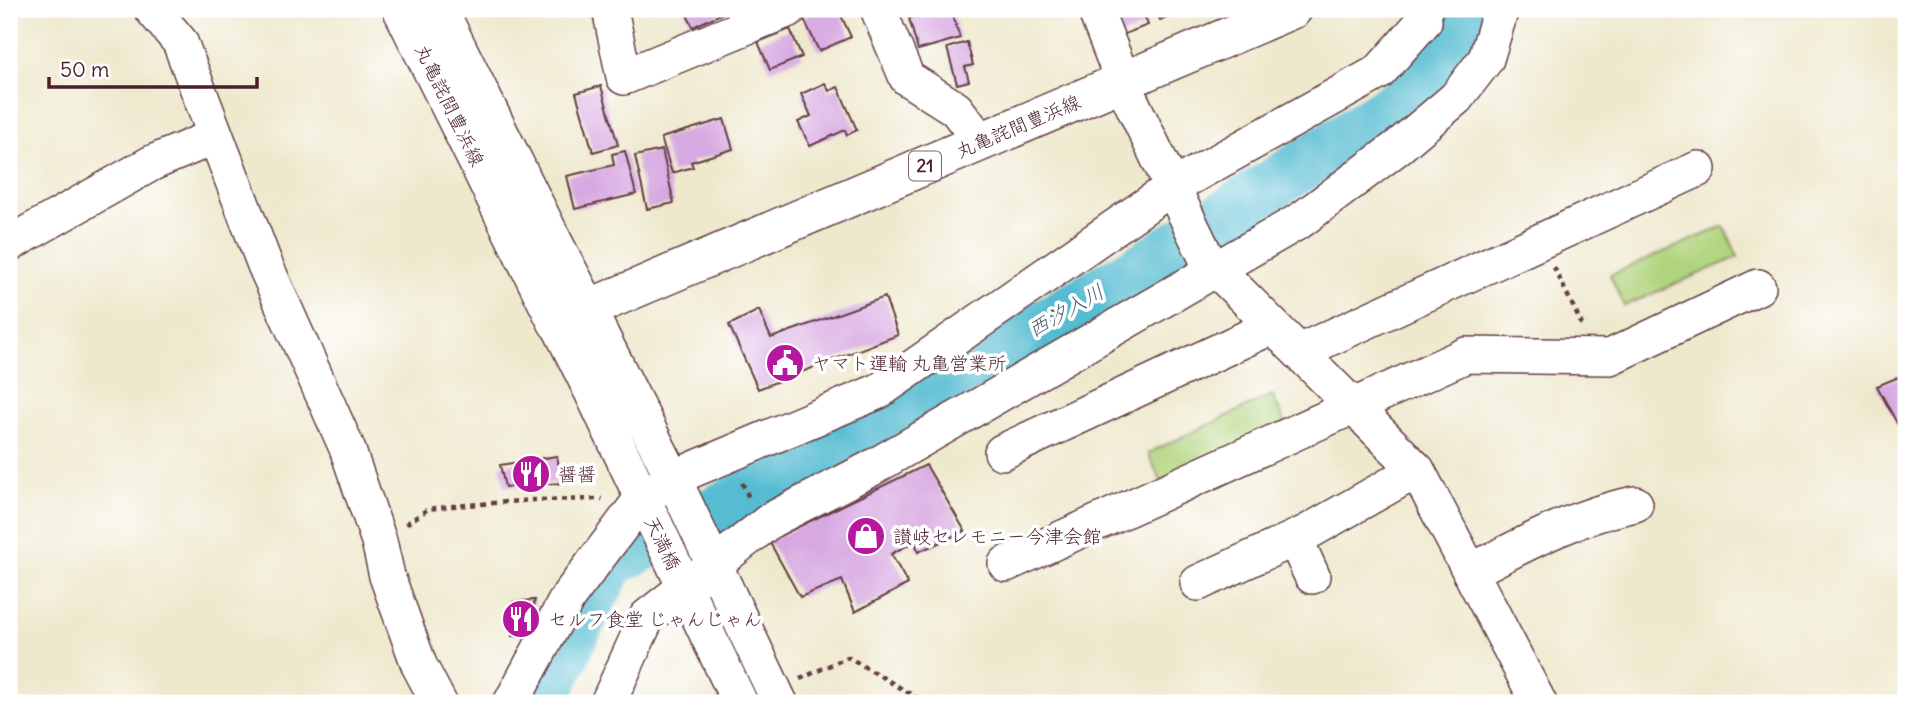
<svg xmlns="http://www.w3.org/2000/svg" width="1915" height="712" viewBox="0 0 1915 712" font-family="Delius,'Klee One',sans-serif">
	<style>
		.green { fill: #b0d47d; stroke: #7d7a54; stroke-width: 2 }
		.lines { fill: none; stroke-linecap: round; stroke-linejoin: round }
		.river { stroke: #54bcd1; stroke-width: 51 }
		.building { fill: #d7a8e1 }
		.minor-casing { stroke: #633d43; stroke-width: 38 }
		.major-casing { stroke: #633d43; stroke-width: 41 }
		.path { stroke: #633d43; stroke-width: 4.5; stroke-dasharray: 5 5; stroke-linecap: butt }
		.minor { stroke: #fff; stroke-width: 35 }
		.major { stroke: #fff; stroke-width: 38 }
		.labels { text-anchor: middle; stroke-width: 7; stroke-linejoin: round; paint-order: stroke }
		.shield { fill: #fff; stroke: #80626b; stroke-width: 2 }
		.shield-label { font-size: 18px; font-weight: bold; fill: #4a1f2b }
		.street-label { font-size: 19px; fill: #4a1f2b; stroke: #fff }
		.poi-label { font-size: 19px; fill: #4a1f2b; stroke: #fff; text-anchor: start }
		.water-label { font-size: 21px; font-style: italic; fill: #4e5e6d; stroke: #fff }
	</style>
	<rect width="100%" height="100%" fill="#fff"/>
	<filter id="ink" filterUnits="userSpaceOnUse"><feTurbulence type="fractalNoise" baseFrequency=".0143" numOctaves="2"/><feDisplacementMap in="SourceGraphic" scale="14" xChannelSelector="R" yChannelSelector="G"/><feConvolveMatrix kernelMatrix="1 2 1 2 8 2 1 2 1" color-interpolation-filters="sRGB"/></filter>
	<filter id="wash" filterUnits="userSpaceOnUse"><feTurbulence type="fractalNoise" baseFrequency=".00686" numOctaves="4" result="noise"/><feDisplacementMap in="SourceGraphic" scale="28" xChannelSelector="R" yChannelSelector="G"/><feGaussianBlur stdDeviation="1.57" result="paint"/><feColorMatrix in="noise" values="0 0 0 0 0 0 0 0 0 0 0 0 0 0 0 0 0 1.4 0 .05"/><feComposite in="paint" operator="in"/></filter>
	<g filter="url(#wash)">
		<rect width="100%" height="100%" fill="#eee8cc"/>
		<path class="green" d="M1724 226 1738 257 1624 306 1610 275Z
			M1272 395 1287 426 1162 484 1148 453Z"/>
		<g class="lines">
			<path class="river" d="M542 703 581 618 611 562 753 492 1150 263 1407 98C1433 72 1455 47 1461 9"/>
		</g>
		<g id="blocks">
			<path class="building" d="M684 9H723L725 12 693 27Z
				M821 9H838L851 37 819 51 803 17Z
				M942 9H951L960 38 918 50 909 18Z
				M1114 9H1142L1148 25 1117 37 1107 11Z
				M1155 9H1186L1160 20Z
				M790 29 802 57 770 70 758 42Z
				M967 42 973 65 965 67 969 81 957 84 947 48Z
				M825 83 829 91 838 87 857 130 847 135 845 130 810 146 798 122 811 116 801 94Z
				M601 86 618 145 593 152 576 93Z
				M724 119 733 149 691 162 693 167 672 173 661 138Z
				M662 150 674 203 647 209 635 156Z
				M625 151 636 194 575 209 567 176 614 165 612 154Z
				M885 297 898 335 758 389 729 325 759 310 771 338Z
				M1906 374V440L1877 386Z
				M557 456 562 483 505 487 500 465Z
				M926 465 965 531 918 552 915 541 891 554 908 584 855 612 842 580 800 597 769 541Z
				M535 600 525 636H512L513 602Z"/>
		</g>
	</g>
	<g filter="url(#ink)">
		<use href="#blocks" fill-opacity="0" stroke="#633d43" stroke-width="2"/>
		<g class="lines">
			<defs>
				<path id="minor" d="M152 9 180 42 265 265 347 448 379 541 387 576 419 665 439 703
					M610 9 624 77 789 9
					M878 9 907 78 956 109 981 142
					M1095 9 1130 99 1208 261 1417 470 1539 703
					M9 244 152 163 216 136
					M588 309 673 478 780 703
					M557 322 591 390 740 703
					M1299 352 1698 169
					M1002 452 1273 326
					M1295 539 1312 576
					M1006 564 1466 355 1610 357 1758 287
					M1470 572C1524 544 1575 516 1635 504
					M1198 583 1306 533 1417 470
					M511 703 568 597 641 500 673 478 879 391 1174 186 1379 72 1424 21 1423 9
					M608 703 647 617 771 520 870 469 1301 220 1398 147 1456 98 1486 59 1501 9"/>
				<path id="major" d="M402 9 557 322 1293 9
					M438 9 553 242 588 309"/>
			</defs>
			<use href="#minor" class="minor-casing"/>
			<use href="#major" class="major-casing"/>
			<path class="path" d="M1554 267 1582 325
				M742 483 750 500
				M406 524 428 509 453 506 534 500 602 499
				M800 679 848 657 926 703"/>
			<use href="#minor" class="minor"/>
			<use href="#major" class="major"/>
		</g>
	</g>
	<defs>
		<symbol id="civic-disc" viewBox="-11 -11 22 22"><circle r="9.5" fill="#b5179e" stroke="#fff"/><path d="M-.6-6.5H3V-4.5H.6V-3L4-1V1h2V6H-6V1h2V-1L-.6-3ZM-1.2 2.5V6h2.4V2.5Z" fill="#fff"/></symbol>
		<symbol id="restaurant-disc" viewBox="-11 -11 22 22"><circle r="9.5" fill="#b5179e" stroke="#fff"/><path d="M-5-6h1v4h1v-4h1v4h1v-4h1v5L-1.5 .5V6h-2V.5L-5-1ZM5-6V6H3V1.5H1.5Q1.5-4 5-6Z" fill="#fff"/></symbol>
		<symbol id="shop-disc" viewBox="-11 -11 22 22"><circle r="9.5" fill="#b5179e" stroke="#fff"/><path d="M-5-2.5h2.3a2.7 3.5 0 0 1 5.4 0H5L5.5 6h-11ZM-1.5-2.5h3a1.5 2.3 0 0 0-3 0Z" fill="#fff"/></symbol>
	</defs>
	<g fill-rule="evenodd">
		<use href="#civic-disc" x="763" y="341" width="44" height="44"/>
		<use href="#restaurant-disc" x="509" y="452" width="44" height="44"/>
		<use href="#shop-disc" x="844" y="514" width="44" height="44"/>
		<use href="#restaurant-disc" x="499" y="597" width="44" height="44"/>
	</g>
	<g class="labels">
		<rect class="shield" x="909" y="151.5" width="32" height="29" rx="5"/>
		<g class="shield-label">
			<text x="925" y="172">21</text>
		</g>
		<g class="street-label">
			<text transform="translate(450 105) rotate(64)" y="7">丸亀詫間豊浜線</text>
			<text transform="translate(1018 126) rotate(-23)" y="7">丸亀詫間豊浜線</text>
			<text transform="translate(663 543) rotate(64)" y="7">天満橋</text>
		</g>
		<g class="poi-label">
			<text x="812" y="370">ヤマト運輸 丸亀営業所</text>
			<text x="558" y="481">醤醤</text>
			<text x="893" y="543">讃岐セレモニー今津会館</text>
			<text x="548" y="626">セルフ食堂 じゃんじゃん</text>
		</g>
		<g class="water-label">
			<text transform="translate(1066 311) rotate(-30)" y="7">西汐入川</text>
		</g>
	</g>
	<rect width="1915" height="712" fill="none" stroke="#fff" stroke-width="35"/>
	<path d="M49 77v10h208v-10" fill="none" stroke="#4a1f2b" stroke-width="3.5"/>
	<text x="60" y="77" font-size="21" fill="#4a1f2b" stroke="#ffffff" stroke-width="5" paint-order="stroke">50 m</text>
</svg>
